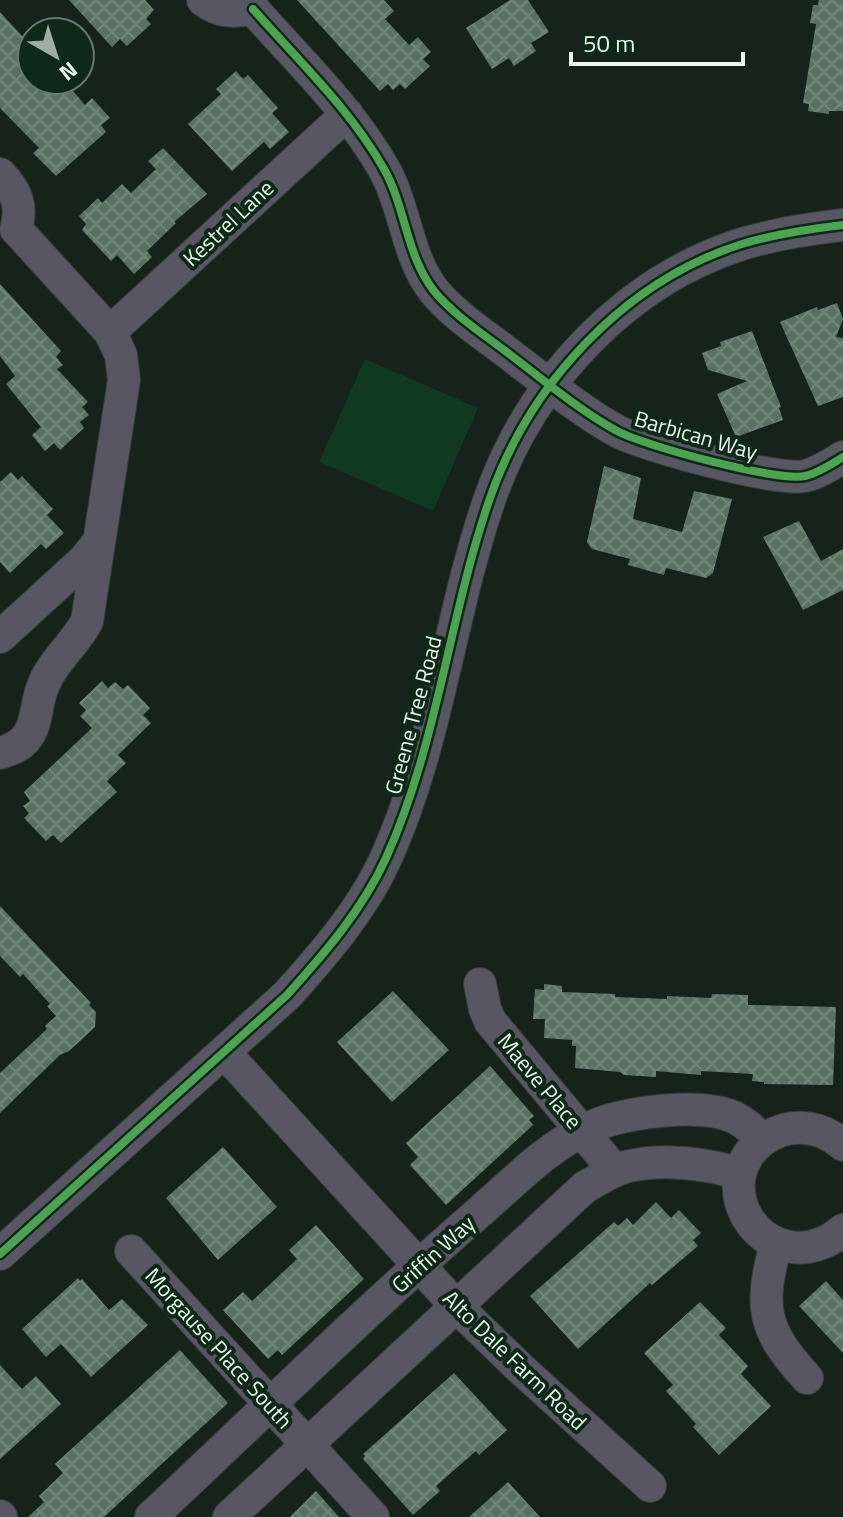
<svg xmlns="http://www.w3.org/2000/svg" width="843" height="1517" viewBox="0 0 843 1517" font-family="'Titillium Web',sans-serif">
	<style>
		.pitch { fill: #0f3a21 }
		.building { fill: url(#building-cross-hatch) }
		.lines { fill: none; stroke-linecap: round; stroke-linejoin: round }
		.minor-casing { stroke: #334038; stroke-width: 34 }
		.minor { stroke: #585663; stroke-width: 32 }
		.cycleway-casing { stroke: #0f2918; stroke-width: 13 }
		.cycleway { stroke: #4ca352; stroke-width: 8 }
		.labels { text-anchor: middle; stroke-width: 8; stroke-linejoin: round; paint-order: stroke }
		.street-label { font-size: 22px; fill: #e7f7eb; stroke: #0f2918 }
	</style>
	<defs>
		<pattern id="building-cross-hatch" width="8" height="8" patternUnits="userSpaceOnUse" patternTransform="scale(2)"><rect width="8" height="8" fill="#597161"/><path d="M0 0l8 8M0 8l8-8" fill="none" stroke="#718678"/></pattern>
	</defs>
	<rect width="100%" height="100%" fill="#15231a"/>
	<path class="pitch" d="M365 359 478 408 433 511 319 462Z"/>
	<path class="building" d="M69 0H145L154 10 146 19 151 24 127 46 120 39 112 47Z
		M297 0H384L394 11 385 19 409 45 418 37 431 52 423 59 430 66 405 89 400 84 393 90 388 84 380 91Z
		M510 0H528L549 32 531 43 536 51 514 66 509 58 492 69 466 28Z
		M819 0H843V111H829V114L808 111 809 104 803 103 816 24 810 23 813 5H818Z
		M0 12 32 47V80H41L55 95 67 84 85 105 92 98 110 118 101 125 106 132 56 176 33 153 39 148 0 108Z
		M236 71 243 79 248 75 278 108 272 113 289 132 270 149 264 142 232 171 188 124 221 94 216 89Z
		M163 148 207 194 174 222 176 223 147 251 152 257 134 274 117 255 111 261 82 230 86 224 79 216 98 198 102 203 122 184 131 193 156 169 148 161Z
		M0 284 61 351 56 357 63 365 57 369 88 402 82 407 89 415 80 422 84 428 60 450 54 443 45 451 32 435 41 427 6 384 15 376 0 356Z
		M837 303 843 319 836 337 843 338V397L818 406 780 322 817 307 818 310Z
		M752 331 781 407 779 408 783 420 736 437 717 394 747 381 708 370 702 353 721 346 720 342Z
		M604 466 641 478 633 519 682 532 694 491 732 499 713 573 706 578 666 568 664 575 628 565 630 559 592 549 587 542Z
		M11 472 18 480 22 476 53 509 47 515 64 533 46 549 41 544 10 573 0 562V482Z
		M799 521 821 561 843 549V590L803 610 763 537Z
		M102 681 108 688 115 682 123 689 128 685 150 708 143 715 151 723 118 755 126 763 107 781 117 792 61 843 53 835 46 841 24 818 29 813 23 806 30 801 24 792 92 728 80 716 86 710 79 703Z
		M0 906 91 1003 89 1005 96 1012 95 1027 69 1051 60 1055 0 1113V1073L47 1029 45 1026 56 1016 47 1006 50 1004 23 974 20 977 0 956Z
		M544 984 562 986V992L615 994V997L667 999V996L711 998 712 994 748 995V1005L836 1007 833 1085 764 1084V1082L752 1081 753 1074 701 1071V1075L656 1071V1077L624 1075 620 1072 575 1068 576 1046H572V1040L544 1038 545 1019H533L535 989 544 990Z
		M393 991 449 1050 392 1102 337 1042Z
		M490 1066 534 1116 529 1120 533 1125 446 1205 410 1165 418 1157 406 1143Z
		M223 1147 277 1207 218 1260 166 1198Z
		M656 1202 671 1218 679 1210 701 1233 693 1240 698 1246 652 1285 650 1283 578 1349 530 1296 614 1222 618 1226 627 1218 633 1225Z
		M316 1225 364 1279 282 1355 278 1350 268 1359 223 1310 243 1292 252 1301 297 1259 289 1250Z
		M78 1278 80 1281 82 1279 109 1310 122 1299 148 1325 91 1377 61 1344 46 1357 22 1329Z
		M826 1281 843 1300V1353L799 1306Z
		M700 1302 726 1328 719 1335 748 1366 741 1374 771 1406 719 1455 693 1427 696 1424 666 1391 673 1385 644 1353Z
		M180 1350 228 1403 104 1517H28L44 1502 39 1496 63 1473 55 1464Z
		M0 1365 22 1389 36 1376 61 1404 0 1459Z
		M454 1373 507 1430 479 1455 476 1451 436 1486 440 1491 413 1515 363 1459 365 1456 363 1454Z
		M508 1482 540 1517H469Z
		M316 1491 339 1517H290Z"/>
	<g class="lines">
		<defs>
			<path id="minor" d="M203 0C220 13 233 12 253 9
				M253 9C298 60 350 109 384 169 406 208 406 255 434 291 453 314 480 332 504 350 540 377 577 409 617 431 645 446 778 482 805 476 818 473 832 464 843 457
				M0 174C16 191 23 205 16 229
				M110 332 347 114
				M0 637 84 560 98 543
				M0 753C10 750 21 746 27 737 37 725 36 704 42 689 50 663 75 645 87 621L124 380 121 355 110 332 16 229
				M480 984 485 1009 490 1021 615 1171
				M224 1052 457 1307 520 1368 650 1486
				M843 1145C791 1098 713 1155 747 1217 756 1232 769 1242 786 1246 807 1251 827 1244 843 1230
				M776 1244C759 1307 762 1329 807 1378
				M131 1251 373 1517
				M0 1254 287 995C324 954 363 909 386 858 438 743 449 616 490 498 530 383 625 281 742 244 775 234 809 229 843 225
				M0 1516 1 1517
				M151 1517C259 1416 364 1312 476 1215 511 1185 548 1145 591 1127 625 1112 699 1102 734 1117 746 1123 753 1130 762 1140
				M229 1517 585 1187C598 1180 611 1171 625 1167 662 1158 705 1163 740 1174"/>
		</defs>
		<use href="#minor" class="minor-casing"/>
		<use href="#minor" class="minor"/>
		<defs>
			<path id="cycleway" d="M253 9C298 60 350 109 384 169 406 208 406 255 434 291 453 314 480 332 504 350 540 377 577 409 617 431 645 446 778 482 805 476 818 473 832 464 843 457
				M0 1254 287 995C324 954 363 909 386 858 438 743 449 616 490 498 530 383 625 281 742 244 775 234 809 229 843 225"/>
		</defs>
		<use href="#cycleway" class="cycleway-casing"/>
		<use href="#cycleway" class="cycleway"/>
	</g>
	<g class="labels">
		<g class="street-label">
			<text transform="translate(228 223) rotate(-43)" y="8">Kestrel Lane</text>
			<text transform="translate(696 435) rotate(16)" y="8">Barbican Way</text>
			<text transform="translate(413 715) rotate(-75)" y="8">Greene Tree Road</text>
			<text transform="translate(540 1081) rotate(50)" y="8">Maeve Place</text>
			<text transform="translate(433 1254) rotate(-42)" y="8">Griffin Way</text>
			<text transform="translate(219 1348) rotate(48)" y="8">Morgause Place South</text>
			<text transform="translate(515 1360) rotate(44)" y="8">Alto Dale Farm Road</text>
		</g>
	</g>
	<g transform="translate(56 56) rotate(141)"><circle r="38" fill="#0f2918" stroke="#657b6c" stroke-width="2"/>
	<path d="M0-6L14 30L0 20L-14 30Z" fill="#9eada2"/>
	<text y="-12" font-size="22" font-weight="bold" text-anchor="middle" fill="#e7f7eb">N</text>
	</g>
	<path d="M571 52v12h172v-12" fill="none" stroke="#e7f7eb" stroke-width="4"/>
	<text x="583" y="52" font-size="24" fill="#e7f7eb" stroke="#0f2918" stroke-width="6" paint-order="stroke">50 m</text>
</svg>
